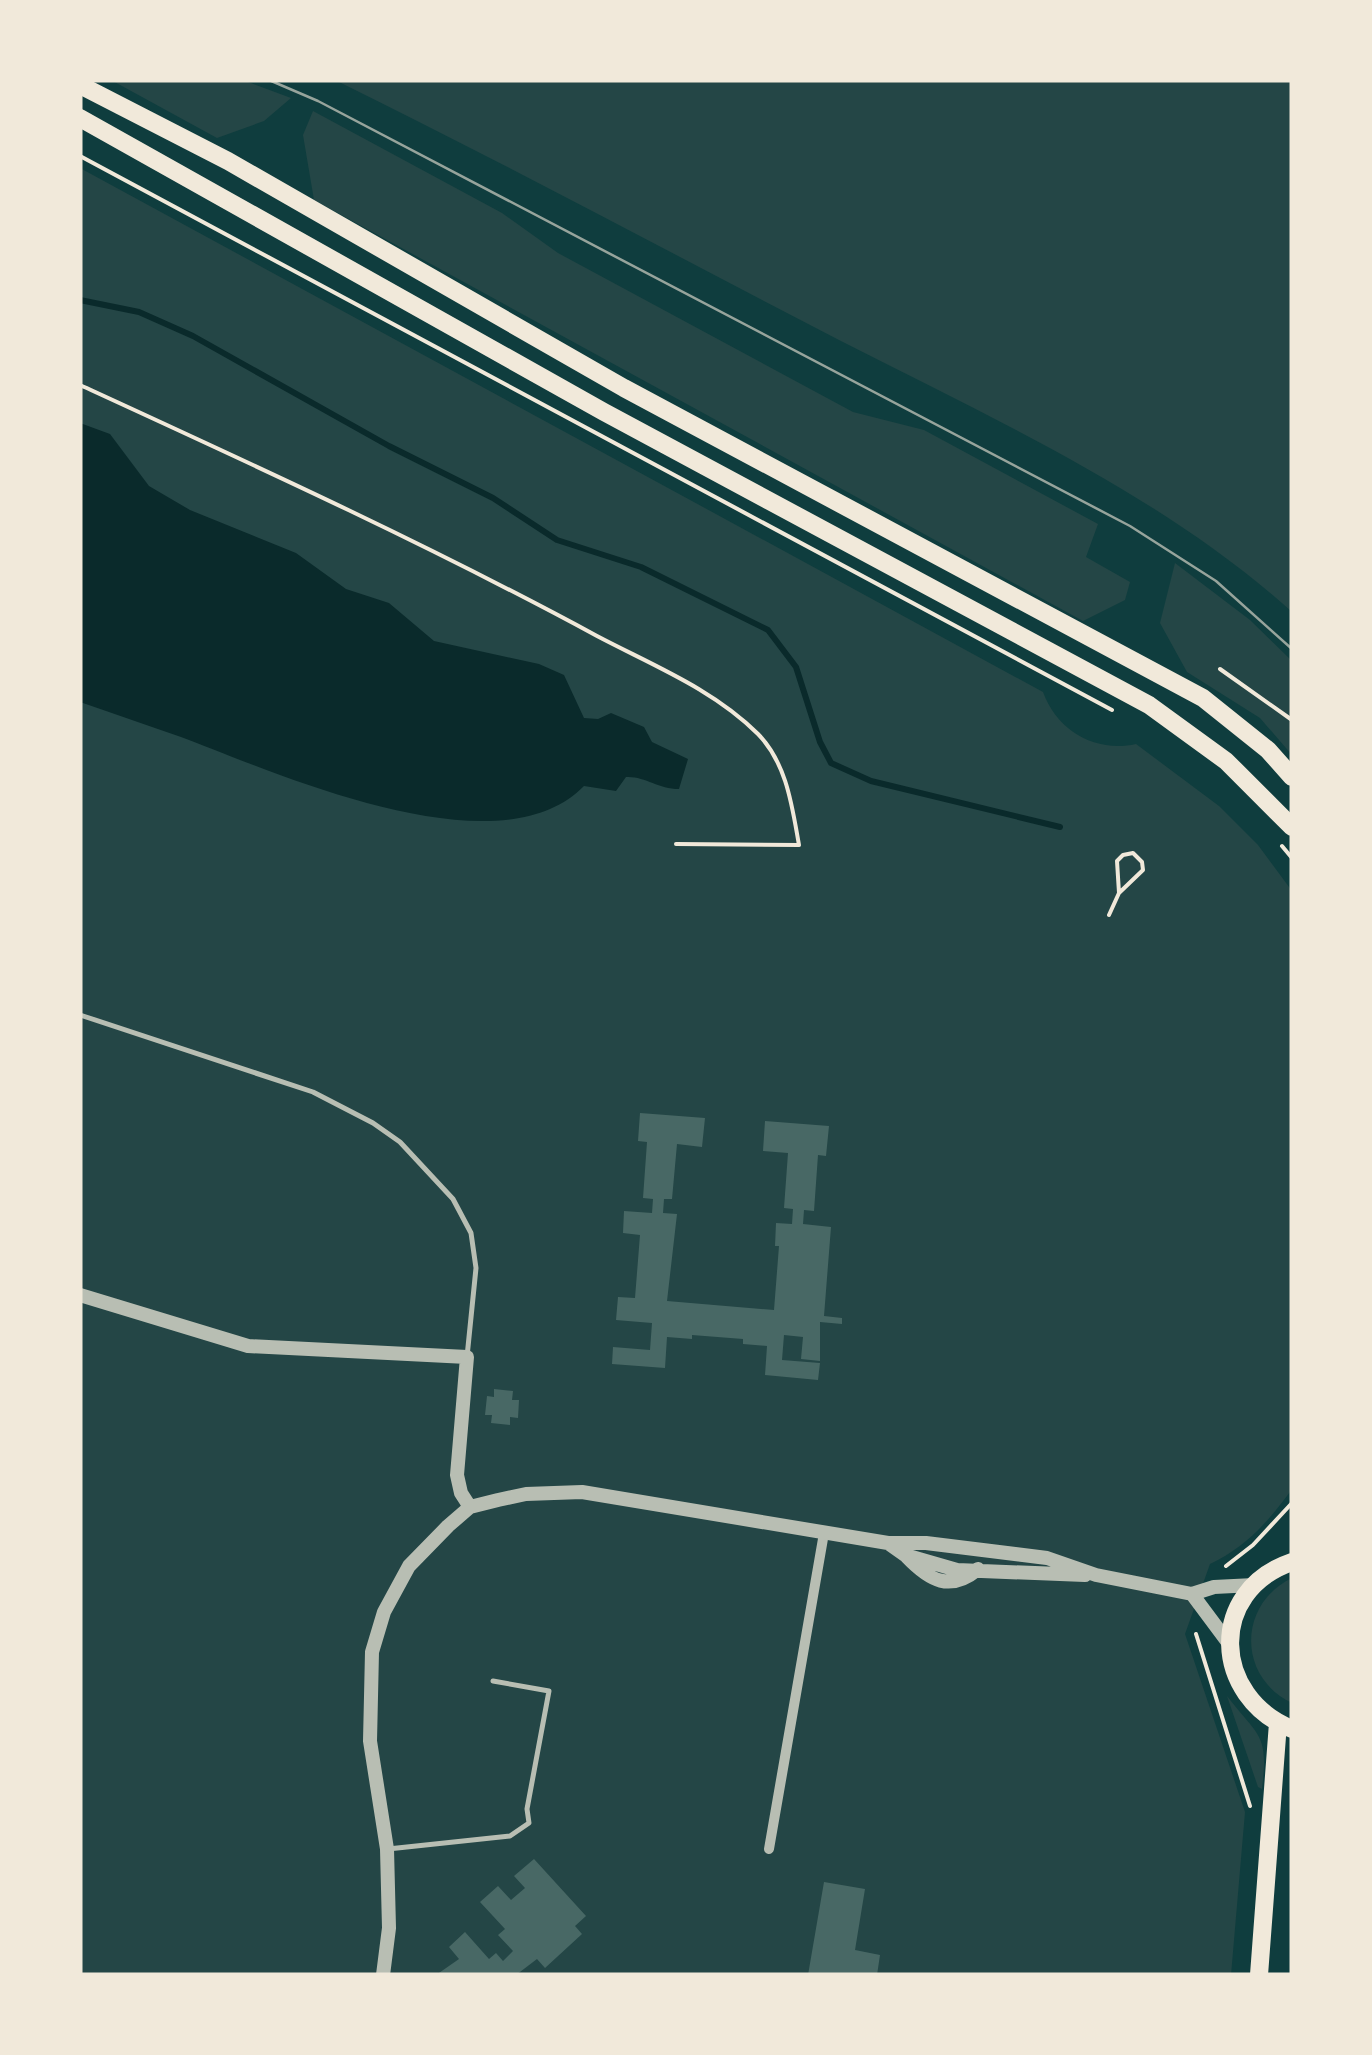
<svg xmlns="http://www.w3.org/2000/svg" width="1372" height="2055" viewBox="0 0 1372 2055" font-family="'Work Sans',sans-serif">
	<style>
		.green { fill: #244646 }
		.water { fill: #0a2a2b }
		.lines { fill: none; stroke-linecap: round; stroke-linejoin: round }
		.stream { stroke: #0a2a2b; stroke-width: 6 }
		.building { fill: #486865 }
		.path { stroke: #f1e9da; stroke-width: 4 }
		.service { stroke: #b8beb3; stroke-width: 5 }
		.minor { stroke: #b8beb3; stroke-width: 10 }
		.tertiary { stroke: #b8beb3; stroke-width: 14 }
		.primary { stroke: #f1e9da; stroke-width: 18 }
		.tram { stroke: #97a49c; stroke-width: 2.5 }
	</style>
	<rect width="100%" height="100%" fill="#0f3d3e"/>
	<path class="green" d="M111 80H243L291 98 264 121 217 138Z
		M335 80H1292V612C1161 494 995 420 839 340 671 253 504 163 335 80Z
		M313 111 502 213 558 253 853 412 924 430 1098 524 1086 557 1130 582 1125 600 1083 621 314 200 303 135Z
		M80 168 1043 692C1057 731 1096 753 1136 744L1219 806 1258 845 1292 891V1489C1269 1521 1246 1547 1210 1564L1185 1634 1245 1812 1231 1975H80Z
		M1175 563 1250 620 1292 661V755L1260 718 1187 672 1160 623Z
		M1292 1578V1703C1237 1677 1238 1604 1292 1578Z
		M1227 1696C1258 1737 1269 1732 1262 1789L1258 1787Z"/>
	<path class="water" d="M80 423 110 434 149 486 190 510 296 553 346 589 389 603 434 641 539 664 564 675 584 718 598 719 611 713 644 727 652 742 688 759 679 789C658 789 645 776 626 777L616 791 584 786C498 874 277 773 181 737 147 725 114 714 80 702Z"/>
	<g class="lines">
		<path class="stream" d="M80 300 139 312 193 336 389 446 493 498 557 540 641 567 768 630 796 667 820 742 831 763 871 781 1060 827"/>
	</g>
	<path class="building" d="M640 1113 705 1118 702 1147 677 1144 672 1199H664L663 1213 677 1214 667 1301 774 1310 779 1246H775L776 1223 792 1224 793 1209 784 1208 788 1153 763 1151 765 1121 829 1126 826 1156 818 1155 814 1211 804 1210 803 1224 831 1227 824 1316 842 1318V1324L820 1322V1361L801 1359 803 1337 784 1335 782 1360 820 1363 818 1380 765 1375 767 1346 743 1344V1339L692 1335V1339L667 1337 665 1368 612 1364 613 1347 650 1350 652 1323 616 1320 618 1297 635 1298 640 1235 623 1233 624 1211 652 1213 653 1199 643 1198 647 1142 638 1141Z
		M494 1389 513 1391 512 1400H519L518 1418 510 1417V1425L491 1423 492 1415H485L487 1396 494 1397Z
		M534 1859 586 1916 575 1926 582 1934 545 1968 537 1959 516 1975H436L459 1959 449 1947 465 1932 489 1959 496 1953 503 1961 513 1951 498 1935 505 1929 480 1902 498 1886 511 1900 525 1888 514 1876Z
		M824 1882 865 1889 855 1950 880 1955 877 1975H808Z"/>
	<g class="lines">
		<path class="path" d="M80 156 1112 710
			M80 385C254 465 429 545 597 636 652 665 713 689 758 734 787 764 792 806 799 845L676 844
			M1220 669 1292 720
			M1282 846 1292 858
			M1109 915 1119 893 1143 870 1142 862 1133 853 1123 855 1117 861 1119 893
			M1226 1566 1253 1545 1292 1503
			M1196 1634 1250 1806"/>
		<path class="service" d="M80 1015 313 1092 373 1123 400 1142 453 1199 471 1233 476 1268 467 1357
			M388 1849 510 1836 529 1823 527 1809 549 1691 493 1681"/>
		<path class="minor" d="M769 1849 824 1533"/>
		<path class="tertiary" d="M80 1295 248 1346 467 1357 457 1475 461 1493 470 1507
			M888 1543 905 1555 957 1570 1085 1575
			M907 1557C930 1581 950 1592 978 1569
			M1192 1594 1230 1645
			M383 1975 389 1928 387 1849 370 1741 372 1652 384 1612 409 1566 448 1526 470 1507 498 1500 526 1494 582 1492 888 1543H926L1047 1558 1096 1575 1192 1594 1214 1587 1254 1585"/>
		<path class="primary" d="M80 85 228 161 624 388 1203 698 1268 750 1292 777
			M80 118 604 412 1149 705 1226 761 1292 827
			M1292 1562C1207 1591 1212 1697 1292 1729
			M1259 1975 1278 1723"/>
		<path class="tram" d="M269 80 318 101 1130 526 1216 581 1292 649"/>
	</g>
	<rect width="1372" height="2055" fill="none" stroke="#f1e9da" stroke-width="165"/>
</svg>
